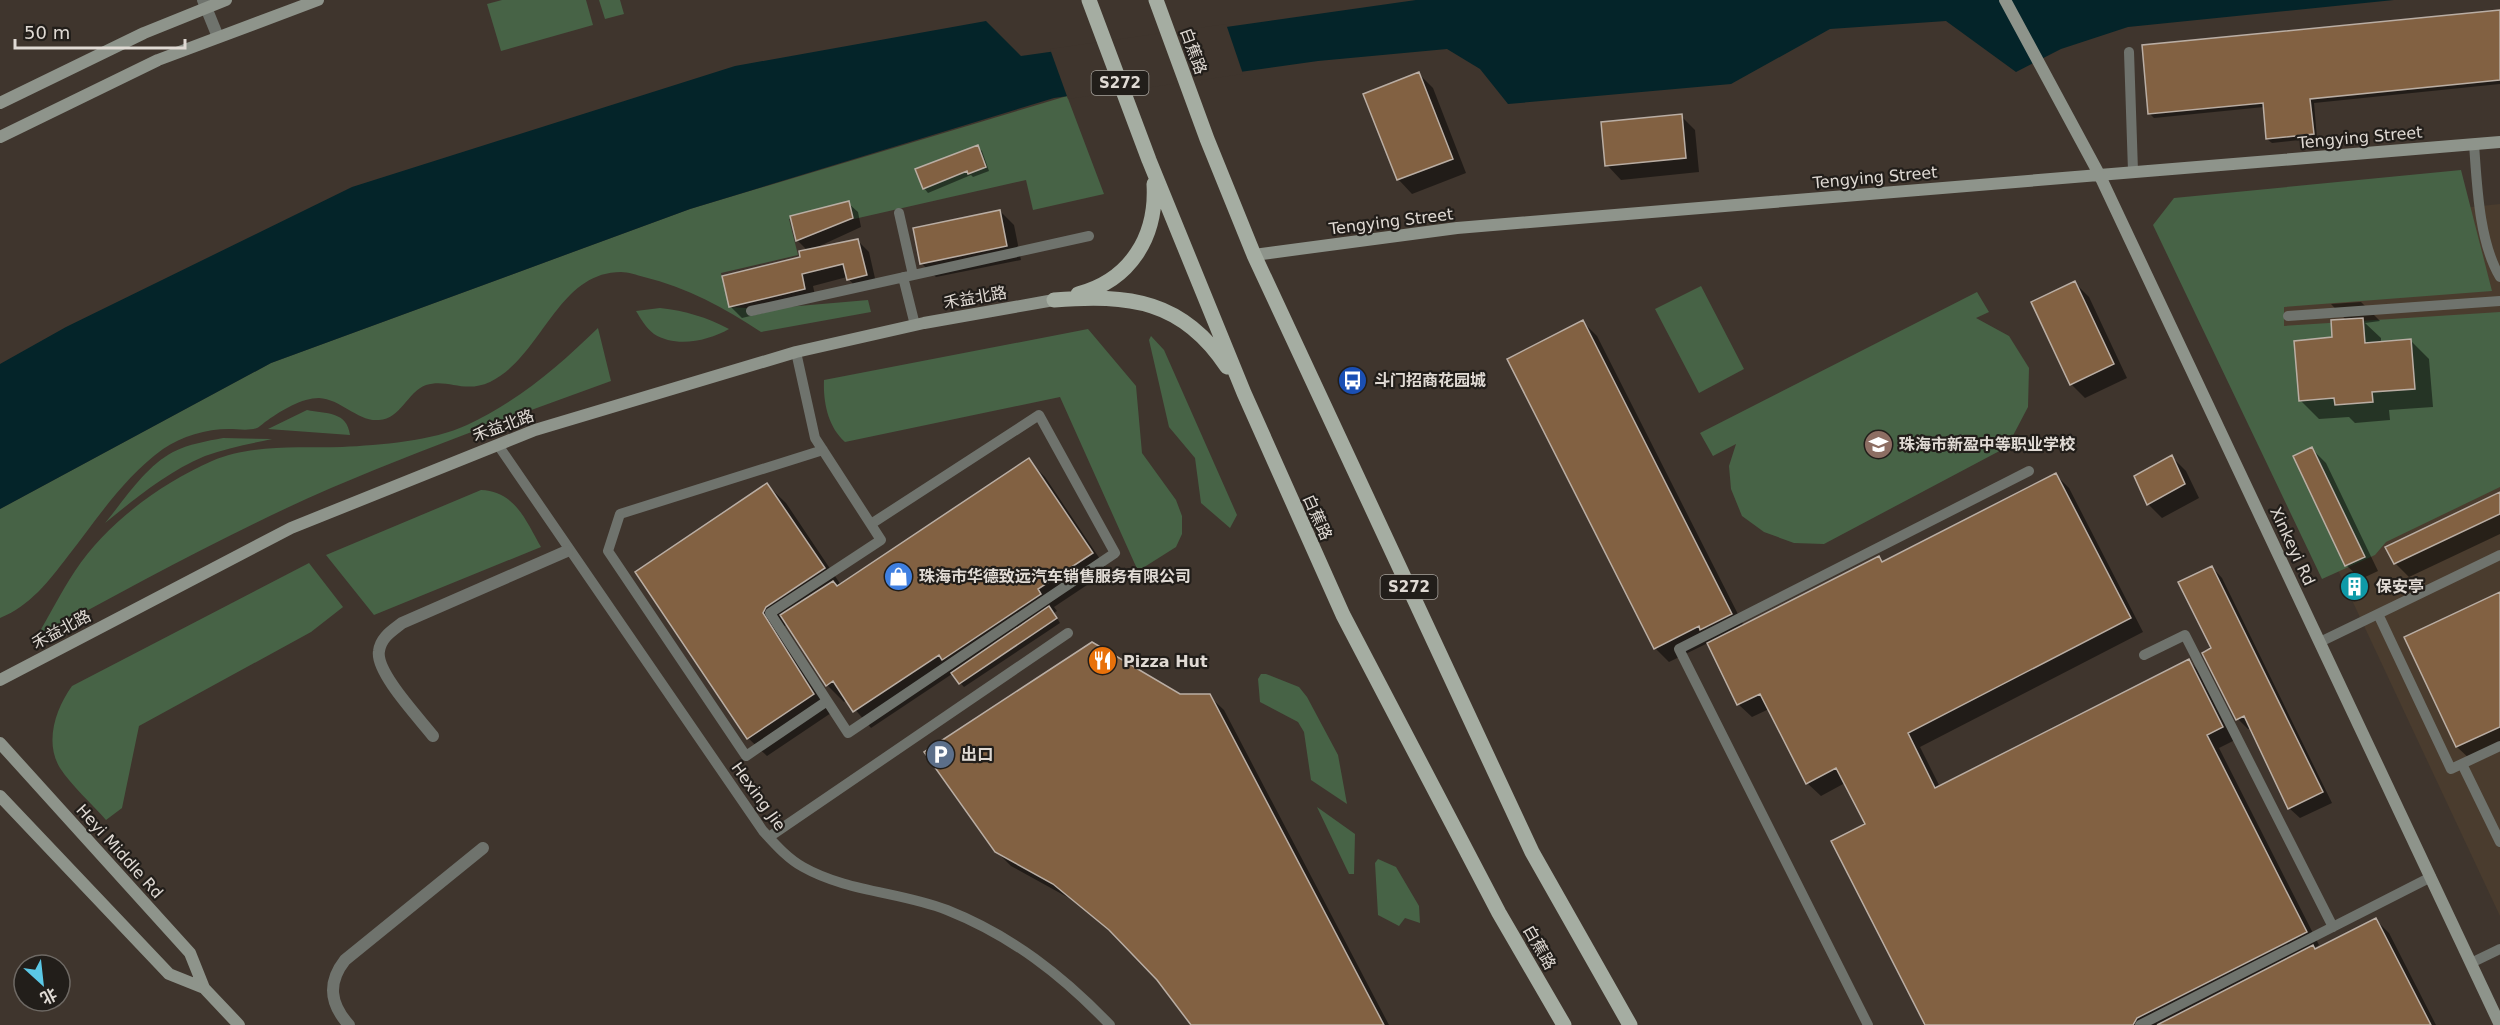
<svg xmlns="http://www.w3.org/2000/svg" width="2500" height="1025" viewBox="0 0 2500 1025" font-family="'DejaVu Sans','Noto Sans SC',sans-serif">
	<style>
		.built { fill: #4a3c2e }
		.green { fill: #476346 }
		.water { fill: #042429 }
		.pier { fill: #3f352d }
		.shadow { fill: #0007 }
		.building { fill: #826142; stroke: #baaea4; stroke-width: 1.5 }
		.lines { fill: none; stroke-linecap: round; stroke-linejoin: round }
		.lane { stroke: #6f736d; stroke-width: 10 }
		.street { stroke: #6f736d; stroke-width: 12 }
		.secondary { stroke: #8e948b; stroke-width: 12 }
		.primary { stroke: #a5ada2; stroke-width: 15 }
		.labels { text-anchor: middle; stroke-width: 4.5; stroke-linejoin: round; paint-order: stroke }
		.shield { fill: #221e1a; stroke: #a7a29c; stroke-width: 1.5 }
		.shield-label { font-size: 15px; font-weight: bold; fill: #e0dad4 }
		.street-label { font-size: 16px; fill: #e0dad4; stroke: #221e1a }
		.poi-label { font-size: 16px; font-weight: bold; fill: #e0dad4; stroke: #221e1a; text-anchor: start }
	</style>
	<rect width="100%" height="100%" fill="#3f352d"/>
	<path class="built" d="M2500 204V916L2200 276 2228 233Z"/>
	<path class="green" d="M502 0H586L593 25 501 51 487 4Z
		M599 0H620L624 14 605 19Z
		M1067 96 1104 194 1033 210 1026 180 854 219 849 204 789 219 798 255 721 273 729 307 764 309 868 300 871 312 761 332C725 308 686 287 644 277 637 275 628 272 621 272 557 272 542 357 490 382 464 394 448 378 426 385 407 392 401 419 379 420 358 422 341 399 319 398 302 398 282 410 268 420 264 422 260 427 257 428 249 431 237 429 229 429 206 429 182 436 163 449 124 477 97 519 68 556 49 581 30 606 0 618V509L271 363 690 209Z
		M2461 170 2492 291 2284 307V326L2500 312V487L2386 542 2375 555 2322 579 2153 225 2174 198Z
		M1701 286 1744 369 1699 393 1655 309Z
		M1977 292 1989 312 1976 318 2009 336 2029 368 2028 407 2007 447 1824 544 1794 543 1764 532 1742 516 1731 489 1729 466 1736 444 1713 456 1700 433Z
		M660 308C686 311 706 317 729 329 708 341 676 348 654 334 646 328 641 319 636 311Z
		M598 328 611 381C517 415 423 449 331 488 230 532 133 586 36 638 49 616 61 592 75 571 107 523 160 484 212 461 252 444 300 448 342 447 380 445 433 441 467 425 517 402 559 366 598 328Z
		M1088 329 1136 386 1142 453 1176 500 1182 516V534L1176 547 1138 571 1060 397 845 442C828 427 823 402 824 380Z
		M1151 336 1164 350 1237 515 1230 528 1201 503 1195 458 1169 427 1149 340Z
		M307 410C326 414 347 411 350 435L268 429Z
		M223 438 272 439C249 444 226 448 205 456 167 472 136 498 105 523 125 499 145 467 173 452 189 444 207 441 223 438Z
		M481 490C515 491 526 521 541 547L374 615 326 555Z
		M309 563 343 607 311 632 139 726 122 808 106 820C92 804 71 785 60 768 44 742 56 708 72 686Z
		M1261 674H1266L1299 687 1307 697 1338 755 1347 804 1311 780 1304 732 1298 722 1260 702 1258 679Z
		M1317 807 1355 834 1354 874H1349Z
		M1378 859 1396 867 1419 906 1420 923 1405 918 1399 926 1378 915 1375 863Z"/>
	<path class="water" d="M1416 0H2394L2128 27 2061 49 2016 72 1946 21 1830 29 1731 84 1508 104 1480 69 1447 49 1318 61 1054 98 690 209 271 363 0 509V364L66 327 352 187 735 66 986 21 1021 56Z"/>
	<path class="pier" d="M1226 24 1243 74 1068 99 1050 49Z"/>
	<path class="shadow" d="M2500 11V84L2314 103 2317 138 2272 143 2267 139 2264 107 2154 118 2149 113Z
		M1419 74 1433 88 1466 173 1412 194 1398 179Z
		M1681 116 1695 130 1699 172 1621 180 1607 165Z
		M978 147 982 151 989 171 973 177 971 175 928 193 924 188Z
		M848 203 858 212 861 227 811 250 857 240 869 252 877 287 859 291 847 277 813 286 816 300 742 318 730 306 802 258 808 251 798 241 792 217Z
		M1000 211 1014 225 1021 260 936 277 921 263Z
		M2075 283 2089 297 2127 378 2085 398 2071 384Z
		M2361 302 2380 321 2365 323 2381 338V343L2411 341 2429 359 2433 407 2389 410 2390 420 2355 423 2349 417 2319 419 2300 400 2334 339 2347 321 2331 304Z
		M1583 322 1597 336 1744 626 1878 558 1883 562 2056 475 2069 488 2143 632 1920 747 1940 787 2189 661 2202 674 2235 740 2219 748 2319 945 2314 948 2316 950 2376 920 2389 933 2436 1025H1927L1867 825 1845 783 1821 796 1807 783 1769 709 1752 717 1738 704 1708 643 1669 662 1655 648Z
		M2312 449 2326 463 2378 571 2361 579 2346 565Z
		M2172 457 2186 471 2199 498 2162 518 2148 504Z
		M1028 460 1045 477 1108 571 1054 607 1057 611 1054 613 1060 623 964 687 952 674 871 728 847 700 844 702 827 685 787 623 780 632 831 713 767 756 748 738 767 485 786 503 841 585Z
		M2500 494V534L2409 577 2395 563Z
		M2212 567 2222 578 2332 803 2300 818 2289 808 2251 728 2248 729 2238 719 2213 649Z
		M2500 593V747L2472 761 2457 747 2406 638Z
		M1180 696H1209L1224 710 1389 1025H1193L1159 979 1124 943 1069 898 1011 866 996 851Z"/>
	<path class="building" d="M2500 10V80L2310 99 2314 134 2266 139 2263 103 2148 114 2142 45Z
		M1419 72 1453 159 1397 180 1363 94Z
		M1682 114 1686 158 1605 166 1601 122Z
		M978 145 986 167 968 174 967 171 923 189 915 169Z
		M849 201 853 218 796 241 790 216Z
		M1000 210 1007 246 920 264 913 228Z
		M858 239 867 275 847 280 843 264 802 274 805 289 729 307 722 276 800 257 799 251Z
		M2075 281 2114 364 2070 385 2031 302Z
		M2363 318 2365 343 2411 339 2415 389 2372 392 2373 402 2335 405 2334 398 2299 401 2294 341 2332 337 2331 320Z
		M1583 320 1732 614 1700 630 1699 626 1654 649 1507 359Z
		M2312 447 2365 557 2345 566 2293 456Z
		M2172 455 2185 484 2147 505 2134 476Z
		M1029 458 1093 553 1038 589 1041 594 942 660 939 655 853 712 833 681 826 686 780 615 833 581 837 586Z
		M2056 473 2131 618 1908 733 1935 788 2189 659 2223 727 2207 735 2307 932 2137 1018 2133 1025H1925L1831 841 1865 824 1836 768 1806 784 1760 694 1737 705 1707 643 1879 556 1882 562Z
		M767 483 825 568 766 607 763 613 814 694 747 739 635 572Z
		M2500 492V514L2394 564 2385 547Z
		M2212 566 2323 792 2288 809 2244 716 2236 720 2202 653 2211 648 2178 582Z
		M2500 592V727L2456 747 2404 637Z
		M1049 606 1057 618 959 684 951 673Z
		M1092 642 1180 694H1210L1384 1025H1191L1157 980 1109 930 1053 884 995 852 924 752Z
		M2376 918 2431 1025H2157L2313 945 2315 949Z"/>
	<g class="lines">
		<path class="lane" d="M2129 52 2133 171
			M2474 144C2477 185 2479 242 2500 277
			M899 213 913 275
			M903 277 915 325
			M751 311 1089 236
			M2288 316 2500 301
			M796 352 815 438 881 540 770 613 848 733 1115 553 1039 415 871 524
			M498 445 763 831C775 844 787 858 803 867 847 892 901 892 947 910 1012 936 1062 975 1110 1025
			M823 450 620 514 608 551 746 756 827 701
			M2378 614 2451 769 2500 746
			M2320 642 2500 555
			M2144 655 2185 635 2333 927
			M2462 764 2500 842
			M769 837 1068 633
			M2471 963 2500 949
			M1868 1025 1679 649 2029 471
			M2140 1025 2431 877"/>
		<path class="street" d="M203 0 218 37
			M433 736C420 719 375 672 379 651 381 637 392 631 402 623L567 551
			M349 1025C330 1004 327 983 345 960L483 848"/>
		<path class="secondary" d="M2005 0 2099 174 2500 1025
			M0 103 144 33 226 0
			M0 137 158 60 318 0
			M1254 255 1457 228 2500 142
			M0 680 291 528 535 430 796 352 924 323 1054 300
			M0 743 190 953 204 988 239 1025
			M0 796 169 974 204 988"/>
		<path class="primary" d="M1089 0 1149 160 1244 393 1343 615 1499 913 1564 1025
			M1156 0 1207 139 1254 255 1532 852 1630 1025
			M1078 294C1131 280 1157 236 1154 184
			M1054 300C1129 294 1183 300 1227 367"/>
	</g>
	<defs>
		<symbol id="bus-disc" viewBox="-11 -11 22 22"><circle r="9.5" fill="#1a4fb4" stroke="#221e1a"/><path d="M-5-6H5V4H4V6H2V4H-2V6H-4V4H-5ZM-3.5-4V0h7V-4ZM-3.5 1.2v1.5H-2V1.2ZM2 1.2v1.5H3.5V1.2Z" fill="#fff"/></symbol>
		<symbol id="school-disc" viewBox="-11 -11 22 22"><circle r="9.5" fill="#8d6e63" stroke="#221e1a"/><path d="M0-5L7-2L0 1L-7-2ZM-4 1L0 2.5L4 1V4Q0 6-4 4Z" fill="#fff"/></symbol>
		<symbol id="shop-disc" viewBox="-11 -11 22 22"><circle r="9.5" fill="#3f7fe0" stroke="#221e1a"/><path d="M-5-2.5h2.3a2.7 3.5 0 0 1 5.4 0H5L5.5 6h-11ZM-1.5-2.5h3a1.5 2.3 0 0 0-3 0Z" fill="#fff"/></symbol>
		<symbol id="building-disc" viewBox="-11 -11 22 22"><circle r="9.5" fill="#0f9aa8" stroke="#221e1a"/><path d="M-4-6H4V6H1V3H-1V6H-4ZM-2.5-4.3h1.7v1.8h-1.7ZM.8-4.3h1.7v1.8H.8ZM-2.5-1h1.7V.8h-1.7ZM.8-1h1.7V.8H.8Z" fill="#fff"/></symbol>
		<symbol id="restaurant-disc" viewBox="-11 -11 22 22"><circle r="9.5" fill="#e8710a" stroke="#221e1a"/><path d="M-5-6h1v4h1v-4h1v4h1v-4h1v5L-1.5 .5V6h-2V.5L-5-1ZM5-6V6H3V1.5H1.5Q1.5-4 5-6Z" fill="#fff"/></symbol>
		<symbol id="parking-disc" viewBox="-11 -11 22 22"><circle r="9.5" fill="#5c6f8a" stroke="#221e1a"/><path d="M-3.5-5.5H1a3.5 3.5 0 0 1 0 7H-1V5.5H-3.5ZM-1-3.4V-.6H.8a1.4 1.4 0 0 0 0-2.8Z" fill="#fff"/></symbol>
	</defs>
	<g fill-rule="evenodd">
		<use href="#bus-disc" x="1336" y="364" width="33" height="33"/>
		<use href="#school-disc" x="1862" y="428" width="33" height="33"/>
		<use href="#shop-disc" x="882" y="560" width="33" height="33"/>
		<use href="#building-disc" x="2338" y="570" width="33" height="33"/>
		<use href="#restaurant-disc" x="1086" y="644" width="33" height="33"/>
		<use href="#parking-disc" x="924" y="738" width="33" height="33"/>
	</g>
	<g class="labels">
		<g class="shield">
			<rect x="1091.5" y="71" width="57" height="24" rx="4.5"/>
			<rect x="1380.5" y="575" width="57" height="24" rx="4.5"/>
		</g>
		<g class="shield-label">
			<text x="1120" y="88">S272</text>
			<text x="1409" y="592">S272</text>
		</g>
		<g class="street-label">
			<text transform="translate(1194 51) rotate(70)" y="6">白蕉路</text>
			<text transform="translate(2360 137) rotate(-5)" y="6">Tengying Street</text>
			<text transform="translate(1875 177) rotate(-5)" y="6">Tengying Street</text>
			<text transform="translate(1391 221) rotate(-7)" y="6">Tengying Street</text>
			<text transform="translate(975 297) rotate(-10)" y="6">禾益北路</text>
			<text transform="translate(503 425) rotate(-20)" y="6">禾益北路</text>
			<text transform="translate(1318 517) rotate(66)" y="6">白蕉路</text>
			<text transform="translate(2293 546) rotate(65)" y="6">Xinkeyi Rd</text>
			<text transform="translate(61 629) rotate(-28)" y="6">禾益北路</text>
			<text transform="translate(759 796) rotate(54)" y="6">Hexing Jie</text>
			<text transform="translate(120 851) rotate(48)" y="6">Heyi Middle Rd</text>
			<text transform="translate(1540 947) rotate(60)" y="6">白蕉路</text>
		</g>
		<g class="poi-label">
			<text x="1374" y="386">斗门招商花园城</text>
			<text x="1899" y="450">珠海市新盈中等职业学校</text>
			<text x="919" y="582">珠海市华德致远汽车销售服务有限公司</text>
			<text x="2376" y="592">保安亭</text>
			<text x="1123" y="667">Pizza Hut</text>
			<text x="961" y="760">出口</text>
		</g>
	</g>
	<g transform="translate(42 983) rotate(153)"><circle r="28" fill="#221e1a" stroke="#6e6964" stroke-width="1.5"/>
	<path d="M0-4.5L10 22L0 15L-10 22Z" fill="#5bc8e6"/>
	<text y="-9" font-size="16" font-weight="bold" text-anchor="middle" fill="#e0dad4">北</text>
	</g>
	<path d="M15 39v9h170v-9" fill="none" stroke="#e0dad4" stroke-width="3"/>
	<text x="24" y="39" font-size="18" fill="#e0dad4" stroke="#221e1a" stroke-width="4.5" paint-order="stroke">50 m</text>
</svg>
